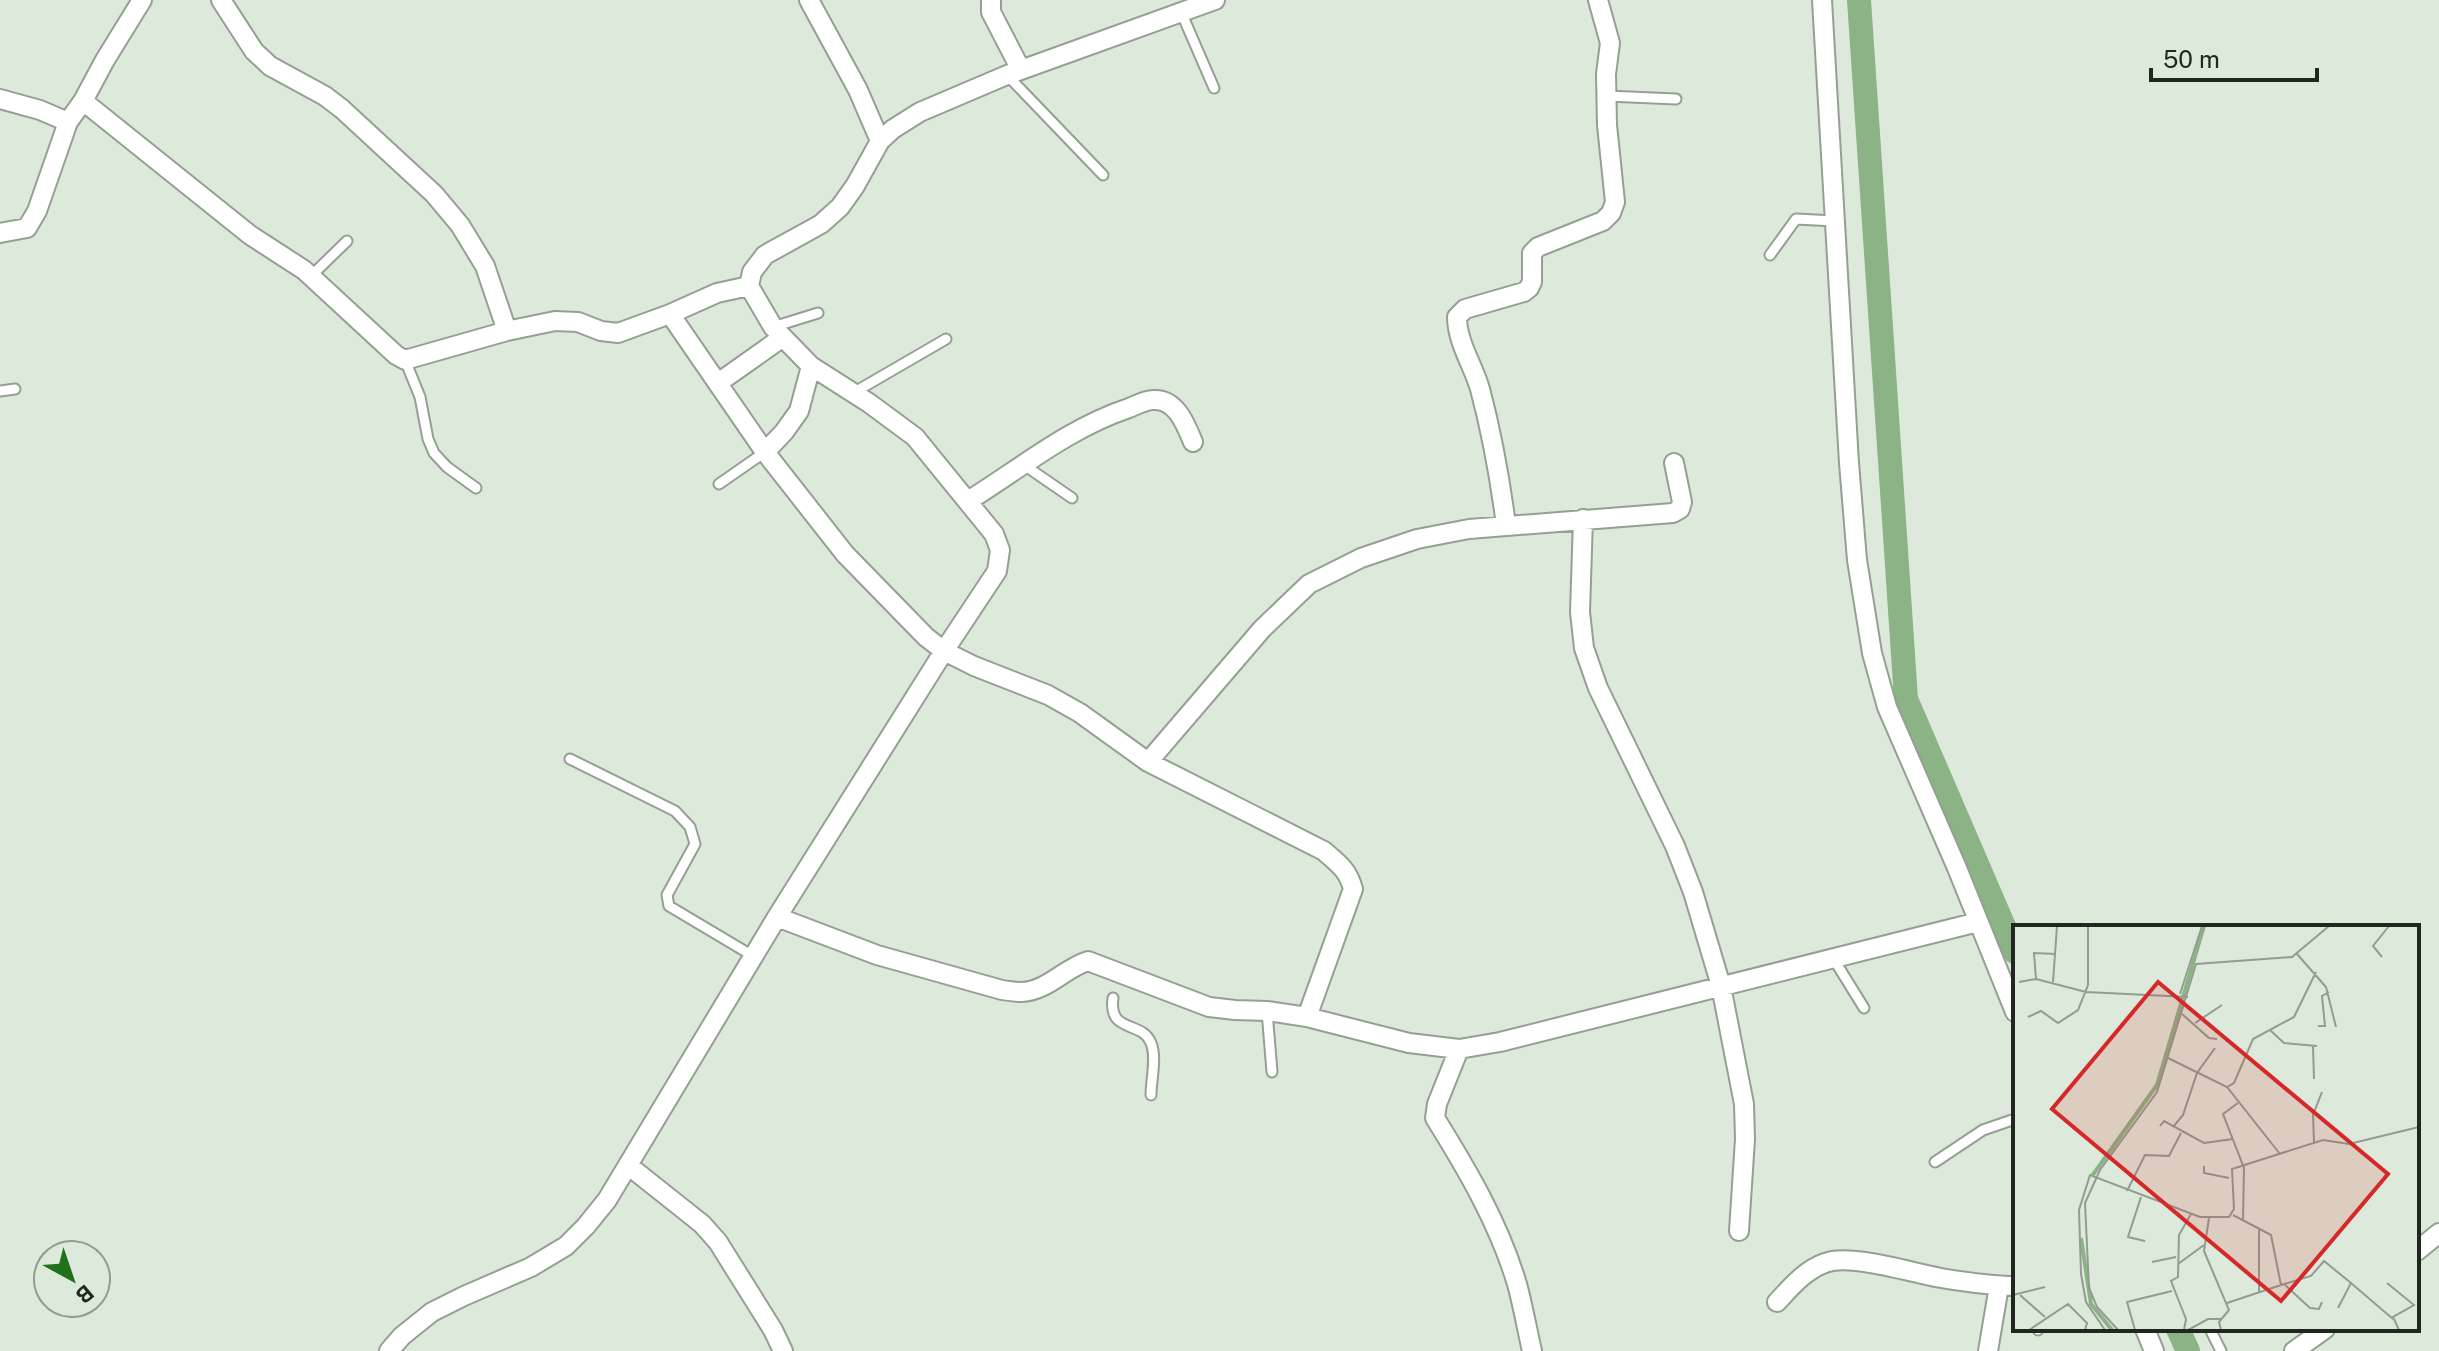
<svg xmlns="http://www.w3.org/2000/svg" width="2439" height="1351" viewBox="0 0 2439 1351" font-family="'Public Sans',sans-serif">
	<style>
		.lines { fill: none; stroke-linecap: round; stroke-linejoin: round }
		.canal { stroke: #8bb386; stroke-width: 24 }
		.lane-casing { stroke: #94a092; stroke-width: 13 }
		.street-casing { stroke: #94a092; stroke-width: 22 }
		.lane { stroke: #fff; stroke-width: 9 }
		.street { stroke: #fff; stroke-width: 18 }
		.inset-river { fill: none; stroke: #8bb386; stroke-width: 4 }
		.inset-road { fill: none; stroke: #929c91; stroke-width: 2 }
		.view { fill: #d62828; fill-opacity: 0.15; stroke: #d62828; stroke-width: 4 }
		.inset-edge { fill: none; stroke: #212621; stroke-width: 4 }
	</style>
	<rect width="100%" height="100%" fill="#ddeadb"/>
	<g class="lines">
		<path class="canal" d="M1859 0 1906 699 2015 952
			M2178 1329 2188 1351"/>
		<defs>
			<path id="lane" d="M1181 12 1214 88
				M1007 75 1103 175
				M1607 96 1676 99
				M1770 255 1796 219 1835 221
				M310 277 347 241
				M773 327 818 313
				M405 360 420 397 428 439 434 453 447 467 476 488
				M0 391 15 389
				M853 393 946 339
				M1024 465 1072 498
				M719 484 765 452
				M570 759 675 811 690 827 695 844 667 895 669 906 753 956
				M1833 958 1864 1008
				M1113 998C1108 1034 1142 1020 1151 1043 1157 1057 1151 1080 1151 1095
				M1267 1011 1272 1072
				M1935 1162 1983 1130 2015 1119
				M2210 1329 2221 1351
				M2038 1330V1329"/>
			<path id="street" d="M142 0 105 60 83 101 250 235 304 270 396 355 405 360 507 331 555 321 578 322 601 331 618 333 670 314 717 293 749 286
				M221 0 254 51 270 66 325 96 342 109 434 194 460 225 485 266 507 331
				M809 0 858 90 880 141
				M991 0V12L1021 70
				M1822 0 1849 463 1857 560 1872 653 1887 707 1957 868 2015 1012
				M0 99 40 110 68 122
				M0 233 27 228 37 211 68 122 83 101
				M670 314 765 452 845 554 926 637 944 651 974 666 1048 695 1080 713 1148 762 1324 851C1339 864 1348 870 1353 889L1307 1017
				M718 383 783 337
				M765 452 784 432 799 411 811 366
				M968 501C1021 468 1069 428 1129 408 1136 405 1146 400 1153 400 1176 398 1186 425 1193 442
				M1583 519 1580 612 1584 648 1598 688 1675 846 1693 892 1721 986 1744 1104 1745 1139 1739 1231
				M1506 525C1500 479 1492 434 1480 389 1473 365 1457 342 1457 317L1465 309 1524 292 1529 288 1532 282V253L1538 247 1603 221 1611 213 1615 202 1607 125 1606 74 1610 43 1598 0
				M1148 762 1262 629 1309 584 1361 558 1417 539 1469 529 1673 513 1680 509 1682 502 1674 463
				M777 917 877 955 1002 990C1008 991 1016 992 1022 992 1047 991 1065 968 1088 961L1209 1007 1235 1010 1267 1011 1307 1017 1409 1043 1459 1049 1500 1042 1978 922
				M1459 1049 1437 1104 1435 1118C1468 1171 1499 1224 1517 1284 1523 1306 1527 1329 1532 1351
				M629 1166 702 1224 718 1242 773 1330 783 1351
				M2417 1251 2439 1233
				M1777 1302C1791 1287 1805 1270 1825 1263 1850 1253 1912 1273 1941 1278 1965 1282 1990 1286 2015 1286
				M2145 1329 2154 1351
				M389 1351 402 1336 432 1312 464 1296 531 1267 566 1246 586 1226 607 1200 777 917 944 651 997 571 1000 550 994 534 915 437 869 403 811 366 773 327 749 286 752 272 765 255 821 224 840 207 855 186 880 141 893 129 920 112 1007 75 1215 0
				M1988 1351 1999 1286
				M2294 1351 2325 1329"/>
		</defs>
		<use href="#lane" class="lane-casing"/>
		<use href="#street" class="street-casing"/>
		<use href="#lane" class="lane"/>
		<use href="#street" class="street"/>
	</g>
	<g transform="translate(2013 925)">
		<rect width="406" height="406" fill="#ddeadb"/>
		<path class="inset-river" d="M79 251 144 160 191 1M68 313 78 379 99 405"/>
		<path class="inset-road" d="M284 29 313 62 323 102M369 32 360 21 376 1M23 54 21 28 43 29M6 57 23 54 73 67 175 72M40 57 44 1M167 69 189 1M169 89 196 113 204 114M15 92 28 86 45 98 65 85 75 60V1M182 98 209 80M305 101H312L309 71 316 67M257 105 271 118 304 121M300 121 301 154M155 133 214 162 267 229M214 162 221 158 240 114 281 92 303 47M225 178 210 189 231 243 230 294M147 201 151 196 191 218 220 214M160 202 170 190 184 148 202 123M301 217 300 190 309 167M191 241V248L216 253M114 266 132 230 156 231 168 208M128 272 115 312 132 316M196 293 191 326 216 385 206 397 208 405M139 337 163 332M165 339 191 320M374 358 401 380 380 392 386 405M271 359 297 383 306 384 309 377M268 360 298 351 311 336 338 358M246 368V305M0 370 32 362M7 370 32 392M214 378 268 360 258 310 220 290M325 383 338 358 380 394M16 405 55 379 74 398 72 405M92 405 73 377 68 349 66 285 77 250 187 292H216L221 284 219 244 310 215 336 219 406 202M105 405 84 382 76 363 72 278 87 245 144 167 183 39 279 32 316 1M122 405 114 377 159 366M171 405 173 394 158 356 165 352 166 310 178 289M175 405 195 394H209"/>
		<path class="view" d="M145 57 375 249 268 376 39 184Z"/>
		<rect width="406" height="406" class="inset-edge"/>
	</g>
	<g transform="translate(72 1279) rotate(140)"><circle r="38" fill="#ddeadb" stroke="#929c91" stroke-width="2"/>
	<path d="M0-6L14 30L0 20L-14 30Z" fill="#1f711a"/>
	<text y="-12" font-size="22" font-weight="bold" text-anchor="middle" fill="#212621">B</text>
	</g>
	<path d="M2151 68v12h166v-12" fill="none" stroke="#212621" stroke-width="4"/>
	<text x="2163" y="68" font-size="24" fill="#212621" stroke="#ddeadb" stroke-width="6" paint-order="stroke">50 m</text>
</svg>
